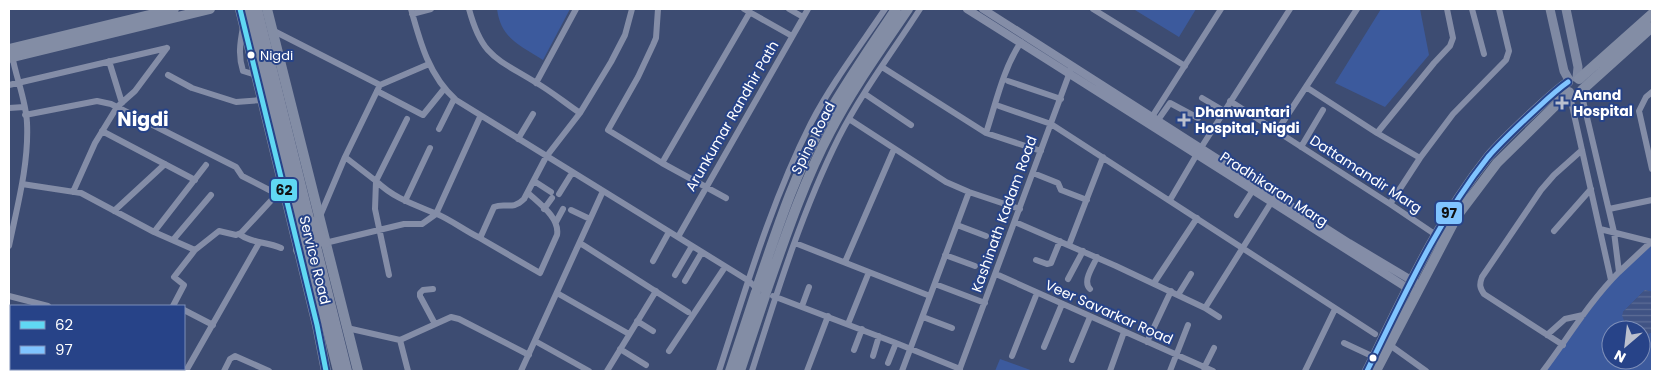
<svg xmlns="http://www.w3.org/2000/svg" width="1661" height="380" viewBox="0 0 1661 380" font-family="Poppins,sans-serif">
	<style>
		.green { fill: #3c5a9d }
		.water { fill: url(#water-rules) }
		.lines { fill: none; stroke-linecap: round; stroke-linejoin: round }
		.minor { stroke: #848da7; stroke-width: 6 }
		.tertiary { stroke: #848da7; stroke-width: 8 }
		.secondary { stroke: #7f89a3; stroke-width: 9 }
		.primary { stroke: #838da5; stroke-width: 10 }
		.trunk { stroke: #848da5; stroke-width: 10 }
		.bus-1-casing { stroke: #274388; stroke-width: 9 }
		.bus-2-casing { stroke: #274388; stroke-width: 9 }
		.bus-1 { stroke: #60d8f3; stroke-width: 5 }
		.bus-2 { stroke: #80c4ff; stroke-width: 5 }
		.bus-dot { fill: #fff; stroke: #274388; stroke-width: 2 }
		.poi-dot { fill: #bbc0ce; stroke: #274388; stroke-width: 2 }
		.labels { text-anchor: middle; stroke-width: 4; stroke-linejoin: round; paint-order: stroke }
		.bus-label { font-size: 13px; fill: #fff; stroke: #274388; text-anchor: start }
		.poi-label { font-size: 14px; font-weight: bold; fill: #fff; stroke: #274388; text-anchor: start }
		.street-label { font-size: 14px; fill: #fff; stroke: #274388 }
		.district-label { font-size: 19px; font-weight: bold; fill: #fff; stroke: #274388 }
		.line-badge { stroke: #274388; stroke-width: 2 }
		.pale-badge-label { font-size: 14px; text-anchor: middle; font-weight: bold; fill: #111 }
	</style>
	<defs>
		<pattern id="water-rules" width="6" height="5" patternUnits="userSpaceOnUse" patternTransform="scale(1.25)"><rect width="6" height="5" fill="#405384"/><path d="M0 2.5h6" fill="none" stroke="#5d6d96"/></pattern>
	</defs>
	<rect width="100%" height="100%" fill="#3d4c72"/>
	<path class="green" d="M497 9H570L543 60C520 45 501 39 497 9Z
		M1136 9H1196L1179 37 1135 10Z
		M1381 9H1420L1429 55 1385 107 1335 83Z
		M1652 242V292L1645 290 1623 312 1624 321 1630 330H1611V360H1641V337L1652 332V371H1545L1612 280Z
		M1000 359 1033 371H995Z"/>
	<path class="water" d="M1645 290 1652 292V332L1641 337V330H1630L1622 316 1623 312Z"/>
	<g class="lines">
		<path class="minor" d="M411 9C420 42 429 76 456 100L749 281 757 289
			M469 9C482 57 496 58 535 82 551 91 565 103 580 113
			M658 9 656 38 653 45 638 77 608 130 662 163 726 198
			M744 9 792 36
			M789 9 803 17
			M1093 9 1185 66
			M1472 9 1484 54
			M412 14 431 9
			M243 27C240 43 238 56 243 71L256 75
			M272 30 380 85 429 64
			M109 61 122 103
			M882 67 986 133 1041 151
			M168 75 192 88 236 102 262 100
			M1008 81 1061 99
			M536 83 576 9
			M9 85 167 48
			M1306 87 1377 133 1420 158
			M377 91 423 115 444 89
			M1569 92 1611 280
			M1652 92 1646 97 1639 111 1652 169
			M865 94 911 125
			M1202 98 1224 111
			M1230 101 1390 204 1436 235
			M999 106 1051 124 1375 334
			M9 108 24 107
			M25 115 97 101 111 104 236 167 242 176 277 194
			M407 119 376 181C395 199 413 204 437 214 451 220 464 230 478 237L481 236 494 207C506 202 512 211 524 199L546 157 580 113 611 62 625 35 632 9
			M849 119 946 182 969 192 1020 209
			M1150 120 1221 9
			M1158 120 1170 103 1198 118
			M439 129 454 99
			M102 131 195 180
			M1277 131 1357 9
			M986 133C996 103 1003 69 1021 42
			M1377 133 1434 63 1450 46 1453 38 1447 9
			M518 139 533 114
			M1301 147 1323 110
			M345 157 376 181 375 209 389 275
			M662 163 750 12
			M1033 173 1058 183 1061 190 1087 200
			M534 181 551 192
			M22 184 81 193 154 232 195 250
			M73 192 95 143 117 107 135 91 167 48
			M559 194 572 173
			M1170 200 1197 154 1290 9
			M405 201 430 148
			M1390 204 1420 158 1453 114 1506 60 1509 51 1499 9
			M544 209 552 198
			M1609 209 1652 200
			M571 210 590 219
			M114 211 165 164
			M1237 215 1253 190
			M320 216 345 157 380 85
			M556 222 563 209
			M1015 222 1116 266 1205 308 1274 198
			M957 225 986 236
			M1600 229 1652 242
			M1554 231 1591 189
			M154 232 206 165
			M239 234C253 244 266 241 281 248
			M478 237 540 273 557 235C560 218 540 204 528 193
			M678 237 808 9
			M173 240 211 195
			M325 243 404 224H422L436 214 480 117
			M580 243 688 312
			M795 243 930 296
			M1069 245 1103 157
			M9 246C17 207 29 164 27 123 26 100 16 78 12 55
			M945 255 975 266
			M1036 260 1047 264 1051 263 1060 241
			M653 261 669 232
			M845 262 894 149
			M1619 272 1651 242
			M996 274 1213 371
			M675 275 692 246
			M1068 279 1083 251
			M685 281 702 252
			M1154 283 1197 218
			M935 284 985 303
			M433 289 423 290 420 293V296L435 324
			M1090 289C1082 281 1093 267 1097 257
			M557 293 629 334
			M1178 295 1191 274
			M9 296 48 306
			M773 296 896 343 960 369
			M173 306 184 285 174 277 195 250 219 231 236 235 241 233 279 192
			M802 306 809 287
			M1205 308 1219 317
			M184 310 213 325
			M923 317 952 328
			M637 321 653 331
			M848 324 869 272
			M347 328 400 340 451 317 459 319 529 355
			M1547 335 1565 319 1583 315
			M400 340 408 371
			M535 341 589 371
			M1147 342 1171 291
			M1344 343 1374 357
			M1387 343 1426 371
			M1563 345 1484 294C1480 288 1479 285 1482 277L1541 190 1554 175 1582 150
			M1044 347 1062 304
			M620 349 646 365
			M854 350 862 329
			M669 351 725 267
			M873 356 879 336
			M1012 356 1037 293
			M1072 360 1090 317
			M888 363 896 343
			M1204 368 1214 348
			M102 369 106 371
			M46 371 47 369
			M72 371 73 369
			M186 371 259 243
			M224 371 230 359 235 356 269 371
			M521 371 603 191
			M607 371 656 291
			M719 371C746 288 771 202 811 123 832 83 860 46 885 9
			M752 371C777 292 802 211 839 137 862 92 893 51 920 9
			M807 371 828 316
			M902 371 969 192
			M959 371 1071 69
			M1110 371 1124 332
			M1170 371 1188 325
			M1305 371 1335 309
			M1543 371C1568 338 1589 302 1619 272L1614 232 1581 92"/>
		<path class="tertiary" d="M967 9 1412 291
			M983 9 1349 243 1416 283"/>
		<path class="secondary" d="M1550 9 1564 71 1569 80
			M1566 9 1578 67 1577 78"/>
		<path class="primary" d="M240 9 317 325 326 371
			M267 9 358 371
			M9 49 174 9
			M9 58 210 9
			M1579 79 1652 14
			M1582 90 1652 27
			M757 288C776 233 794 176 822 125 844 85 871 47 896 9
			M766 292C785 238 803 183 830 132 852 89 881 49 908 9
			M730 371 756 292
			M740 371 765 296
			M1367 371C1403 298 1437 221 1488 157 1501 142 1516 128 1531 114 1543 103 1555 91 1568 82
			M1376 371 1457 216 1497 163 1569 92"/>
		<path class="trunk" d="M249 9 338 371
			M257 9 347 371
			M314 222 325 243
			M298 250 299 226"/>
		<defs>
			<path id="bus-1" d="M240 9 317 325 326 371"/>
			<path id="bus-2" d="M1367 371C1403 298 1437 221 1488 157 1501 142 1516 128 1531 114 1543 103 1555 91 1568 82"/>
		</defs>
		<use href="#bus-1" class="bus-1-casing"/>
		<use href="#bus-2" class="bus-2-casing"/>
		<use href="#bus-1" class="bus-1"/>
		<use href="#bus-2" class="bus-2"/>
	</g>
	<g class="bus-dot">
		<circle cx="251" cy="55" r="4.5"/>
		<circle cx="1373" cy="358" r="4.5"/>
	</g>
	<g class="poi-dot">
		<path d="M1559.5 95.5h5v5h5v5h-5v5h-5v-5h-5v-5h5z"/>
		<path d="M1181.5 112.5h5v5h5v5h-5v5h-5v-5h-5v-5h5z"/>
	</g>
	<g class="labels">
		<g class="bus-label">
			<text x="260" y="60">Nigdi</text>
		</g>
		<g class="poi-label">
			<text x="1573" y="100">Anand<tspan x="1573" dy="16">Hospital</tspan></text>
			<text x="1195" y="117">Dhanwantari<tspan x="1195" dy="16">Hospital, Nigdi</tspan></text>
		</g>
		<g class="street-label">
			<text transform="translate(732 116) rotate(-60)" y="5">Arunkumar Randhir Path</text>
			<text transform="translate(813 138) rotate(-63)" y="5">Spine Road</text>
			<text transform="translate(1366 174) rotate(33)" y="5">Dattamandir Marg</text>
			<text transform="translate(1274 189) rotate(33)" y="5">Pradhikaran Marg</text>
			<text transform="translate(1004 214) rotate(-70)" y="5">Kashinath Kadam Road</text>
			<text transform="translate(315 260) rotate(76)" y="5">Service Road</text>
			<text transform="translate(1109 312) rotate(24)" y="5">Veer Savarkar Road</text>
		</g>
		<g class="district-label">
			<text x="143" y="126">Nigdi</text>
		</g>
	</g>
	<g class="line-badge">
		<rect x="270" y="178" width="28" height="24" rx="5" fill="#60d8f3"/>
		<rect x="1435" y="201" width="28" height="24" rx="5" fill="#80c4ff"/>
	</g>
	<g class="pale-badge-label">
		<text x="284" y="195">62</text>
		<text x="1449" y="218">97</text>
	</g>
	<rect width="1661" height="380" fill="none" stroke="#ffffff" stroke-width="20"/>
	<rect x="10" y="305" width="175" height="65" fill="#274388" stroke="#7d8eb8"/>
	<rect x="20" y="321" width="25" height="8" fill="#60d8f3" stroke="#7d8eb8"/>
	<text x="55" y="330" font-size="15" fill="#ffffff">62</text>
	<rect x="20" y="346" width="25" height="8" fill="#80c4ff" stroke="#7d8eb8"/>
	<text x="55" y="355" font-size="15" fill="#ffffff">97</text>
	<g transform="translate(1626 345) rotate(208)"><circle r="24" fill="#274388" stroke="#7d8eb8"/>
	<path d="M0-4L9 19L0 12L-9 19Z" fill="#bbc0ce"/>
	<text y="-8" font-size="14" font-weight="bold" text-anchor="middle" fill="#ffffff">N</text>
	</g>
</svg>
